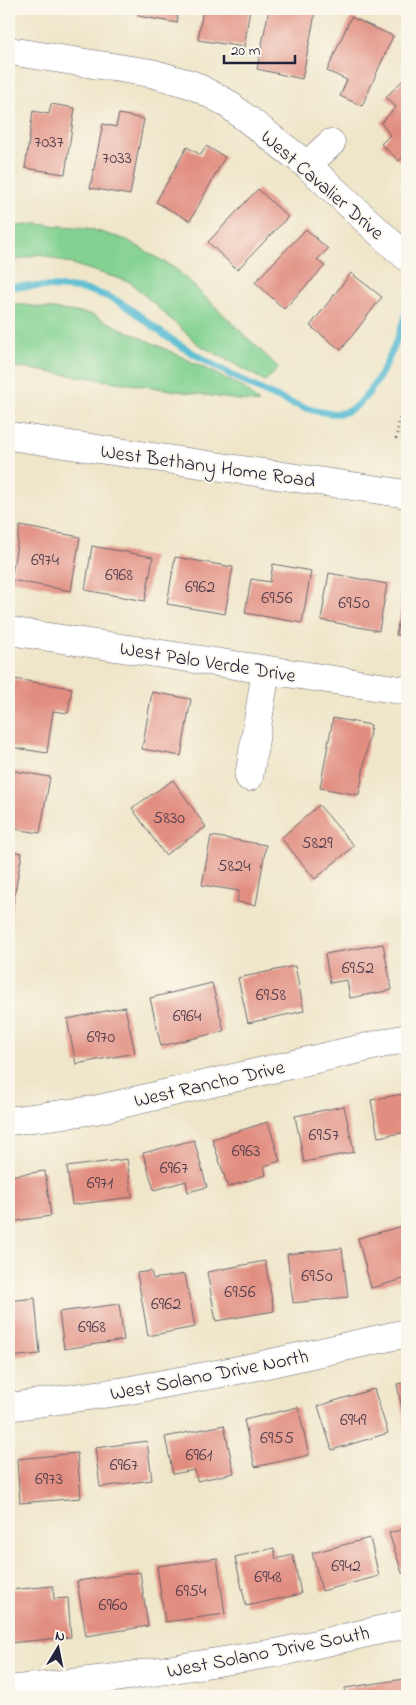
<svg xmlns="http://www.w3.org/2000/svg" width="416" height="1705" viewBox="0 0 416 1705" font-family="'Indie Flower',sans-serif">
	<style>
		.green { fill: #83d292; stroke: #527a66 }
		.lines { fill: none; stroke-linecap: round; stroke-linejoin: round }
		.stream { stroke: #52b9d1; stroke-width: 7 }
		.building { fill: #e18d80 }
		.minor-casing { stroke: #6a676d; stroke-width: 29 }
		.major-casing { stroke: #6a676d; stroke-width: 29 }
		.path { stroke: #6a676d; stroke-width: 3; stroke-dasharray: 1 4; stroke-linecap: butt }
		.minor { stroke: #fff; stroke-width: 28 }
		.major { stroke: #fff; stroke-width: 28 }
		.labels { text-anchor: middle; stroke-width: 4; stroke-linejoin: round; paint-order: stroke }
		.number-label { font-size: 18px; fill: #523d4c }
		.street-label { font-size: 20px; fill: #22223b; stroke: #fbf7ec }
	</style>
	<rect width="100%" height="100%" fill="#fbf7ec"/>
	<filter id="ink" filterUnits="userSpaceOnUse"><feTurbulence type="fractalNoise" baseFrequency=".02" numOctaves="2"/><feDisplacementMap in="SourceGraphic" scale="10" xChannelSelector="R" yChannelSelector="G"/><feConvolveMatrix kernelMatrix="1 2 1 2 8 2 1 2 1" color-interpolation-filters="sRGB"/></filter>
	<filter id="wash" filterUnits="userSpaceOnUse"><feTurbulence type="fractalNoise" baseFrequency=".0096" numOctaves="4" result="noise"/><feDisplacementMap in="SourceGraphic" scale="20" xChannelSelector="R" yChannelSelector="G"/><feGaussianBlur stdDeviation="1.12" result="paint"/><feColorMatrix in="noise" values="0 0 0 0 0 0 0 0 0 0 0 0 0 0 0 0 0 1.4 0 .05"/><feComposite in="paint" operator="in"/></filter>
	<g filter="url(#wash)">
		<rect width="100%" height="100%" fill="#efe6c9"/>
		<path class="green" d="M36 224 87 228 127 240 176 269 279 368 265 381 198 344 130 282 39 254 9 262V227Z
			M9 303 90 314 174 353 244 388 259 403 9 366Z"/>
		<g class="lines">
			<path class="stream" d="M9 286C41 287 76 284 106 296 128 304 147 323 166 336 197 357 313 427 348 411 375 399 400 337 407 309"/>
		</g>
		<g id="blocks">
			<path class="building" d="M86 9H116L115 14Z
				M139 9H179L177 23 138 16Z
				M203 9H250L244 47 198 40Z
				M269 9H316L302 79 257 69Z
				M351 17 393 36 362 106 340 96 347 80 327 71Z
				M407 76V153L399 161 381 144 390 135 381 123 396 107 386 97Z
				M9 103 13 104 10 124H9Z
				M51 104 75 108 65 174 25 168 33 111 49 114Z
				M119 114 144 119 130 195 90 188 103 124 116 127Z
				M206 146 225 157 190 221 156 202 187 147 201 155Z
				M407 180V191L401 185Z
				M258 189 288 217 237 270 208 242Z
				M306 229 328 249 317 260 325 266 284 309 255 282Z
				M351 273 382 297 341 350 310 326Z
				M20 526 80 537 71 591 11 580Z
				M92 546 153 557 145 601 85 590Z
				M175 557 233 567 225 614 167 604Z
				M273 564 311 571 302 623 245 613 251 579 270 582Z
				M329 573 387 584 379 631 321 620Z
				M405 585H407V637L396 635Z
				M14 679 72 688 68 713 53 711 47 753 9 747V710Z
				M152 692 191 699 181 756 142 749Z
				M333 718 371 725 359 795 320 788Z
				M9 770 50 777 40 833 9 828Z
				M173 780 206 827 165 855 132 808Z
				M319 805 354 846 315 879 281 838Z
				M211 836 266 845 256 905 237 902 239 891 202 885Z
				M9 851 22 853 12 909 9 908Z
				M383 944 392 990 350 998 347 980 330 983 325 954Z
				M295 966 304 1011 248 1023 238 978Z
				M212 983 224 1031 161 1046 150 998Z
				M125 1007 135 1053 76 1064 67 1019Z
				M407 1093V1132L378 1137 371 1100Z
				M344 1106 354 1152 304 1162 295 1116Z
				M268 1122 280 1161 264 1166 266 1175 228 1187 212 1139Z
				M194 1140 207 1187 188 1192 186 1181 154 1190 143 1153Z
				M127 1159 132 1197 72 1205 67 1167Z
				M45 1171 51 1216 9 1222V1176Z
				M407 1225V1278L371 1288 358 1238Z
				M342 1248 348 1297 293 1303 287 1254Z
				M265 1261 274 1311 216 1321 207 1272Z
				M151 1271 153 1279 185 1274 195 1327 148 1336 137 1273Z
				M35 1298 40 1354 9 1357V1301Z
				M119 1304 124 1340 64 1349 59 1312Z
				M407 1382V1429H406L397 1384Z
				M374 1389 388 1433 332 1450 318 1406Z
				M298 1407 309 1455 255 1467 244 1420Z
				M224 1425 234 1473 197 1481 195 1470 173 1474 165 1437Z
				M147 1441 152 1480 100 1487 95 1448Z
				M77 1453 81 1498 20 1503 17 1459Z
				M407 1528V1572L402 1573 389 1533Z
				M370 1538 379 1576 322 1591 312 1553Z
				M274 1548 276 1559 293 1555 301 1594 246 1606 235 1557Z
				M217 1558 225 1614 165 1622 157 1566Z
				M140 1572 148 1626 86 1636 77 1581Z
				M53 1586 54 1599 68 1598 71 1637 9 1643V1590Z
				M404 1679 407 1696H346L345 1688Z"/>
		</g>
	</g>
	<g filter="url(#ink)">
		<use href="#blocks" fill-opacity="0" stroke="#6a676d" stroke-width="1"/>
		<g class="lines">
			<defs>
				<path id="minor" d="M9 51 151 73 193 85 225 102 307 165 394 246 407 257
					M307 165 331 143
					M9 631 407 691
					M249 777 266 670
					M9 1121 95 1110 407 1038
					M9 1407 125 1391 244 1369 407 1333
					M9 1690 115 1678 281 1652 407 1624"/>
				<path id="major" d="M9 436 407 494"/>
			</defs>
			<use href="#minor" class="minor-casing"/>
			<use href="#major" class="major-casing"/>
			<path class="path" d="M396 439 407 379"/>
			<use href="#minor" class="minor"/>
			<use href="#major" class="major"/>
		</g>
	</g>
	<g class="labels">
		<g class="number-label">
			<text x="49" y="147">7037</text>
			<text x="117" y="163">7033</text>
			<text x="45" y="565">6974</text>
			<text x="119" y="580">6968</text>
			<text x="200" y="592">6962</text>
			<text x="277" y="603">6956</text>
			<text x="354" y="608">6950</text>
			<text x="169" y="823">5830</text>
			<text x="317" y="848">5829</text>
			<text x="234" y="871">5824</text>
			<text x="358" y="973">6952</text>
			<text x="271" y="1000">6958</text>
			<text x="187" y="1021">6964</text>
			<text x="101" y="1042">6970</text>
			<text x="324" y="1140">6957</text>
			<text x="246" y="1156">6963</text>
			<text x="174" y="1173">6967</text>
			<text x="100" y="1188">6971</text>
			<text x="317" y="1281">6950</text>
			<text x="240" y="1297">6956</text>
			<text x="166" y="1309">6962</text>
			<text x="92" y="1332">6968</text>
			<text x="353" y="1425">6949</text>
			<text x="277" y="1443">6955</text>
			<text x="199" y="1460">6961</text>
			<text x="124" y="1470">6967</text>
			<text x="49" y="1484">6973</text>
			<text x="346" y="1571">6942</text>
			<text x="268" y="1582">6948</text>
			<text x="191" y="1596">6954</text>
			<text x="113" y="1610">6960</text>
		</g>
		<g class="street-label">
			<text transform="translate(323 184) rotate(41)" y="7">West Cavalier Drive</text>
			<text transform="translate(208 465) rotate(8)" y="7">West Bethany Home Road</text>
			<text transform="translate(208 661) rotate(9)" y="7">West Palo Verde Drive</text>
			<text transform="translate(209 1083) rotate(-13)" y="7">West Rancho Drive</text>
			<text transform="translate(209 1374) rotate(-11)" y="7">West Solano Drive North</text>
			<text transform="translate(268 1651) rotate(-11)" y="7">West Solano Drive South</text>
		</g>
	</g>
	<rect width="416" height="1705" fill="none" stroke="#fbf7ec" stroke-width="30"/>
	<g transform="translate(58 1648) rotate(10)" stroke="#fbf7ec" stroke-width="4" paint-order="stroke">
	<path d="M0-4L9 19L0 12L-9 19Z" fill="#22223b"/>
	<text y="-8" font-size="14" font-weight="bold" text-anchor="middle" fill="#22223b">N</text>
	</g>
	<path d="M224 55v8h71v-8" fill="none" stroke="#22223b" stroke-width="2.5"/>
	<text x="231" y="55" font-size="15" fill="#22223b" stroke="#fbf7ec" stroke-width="4" paint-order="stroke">20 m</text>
</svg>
